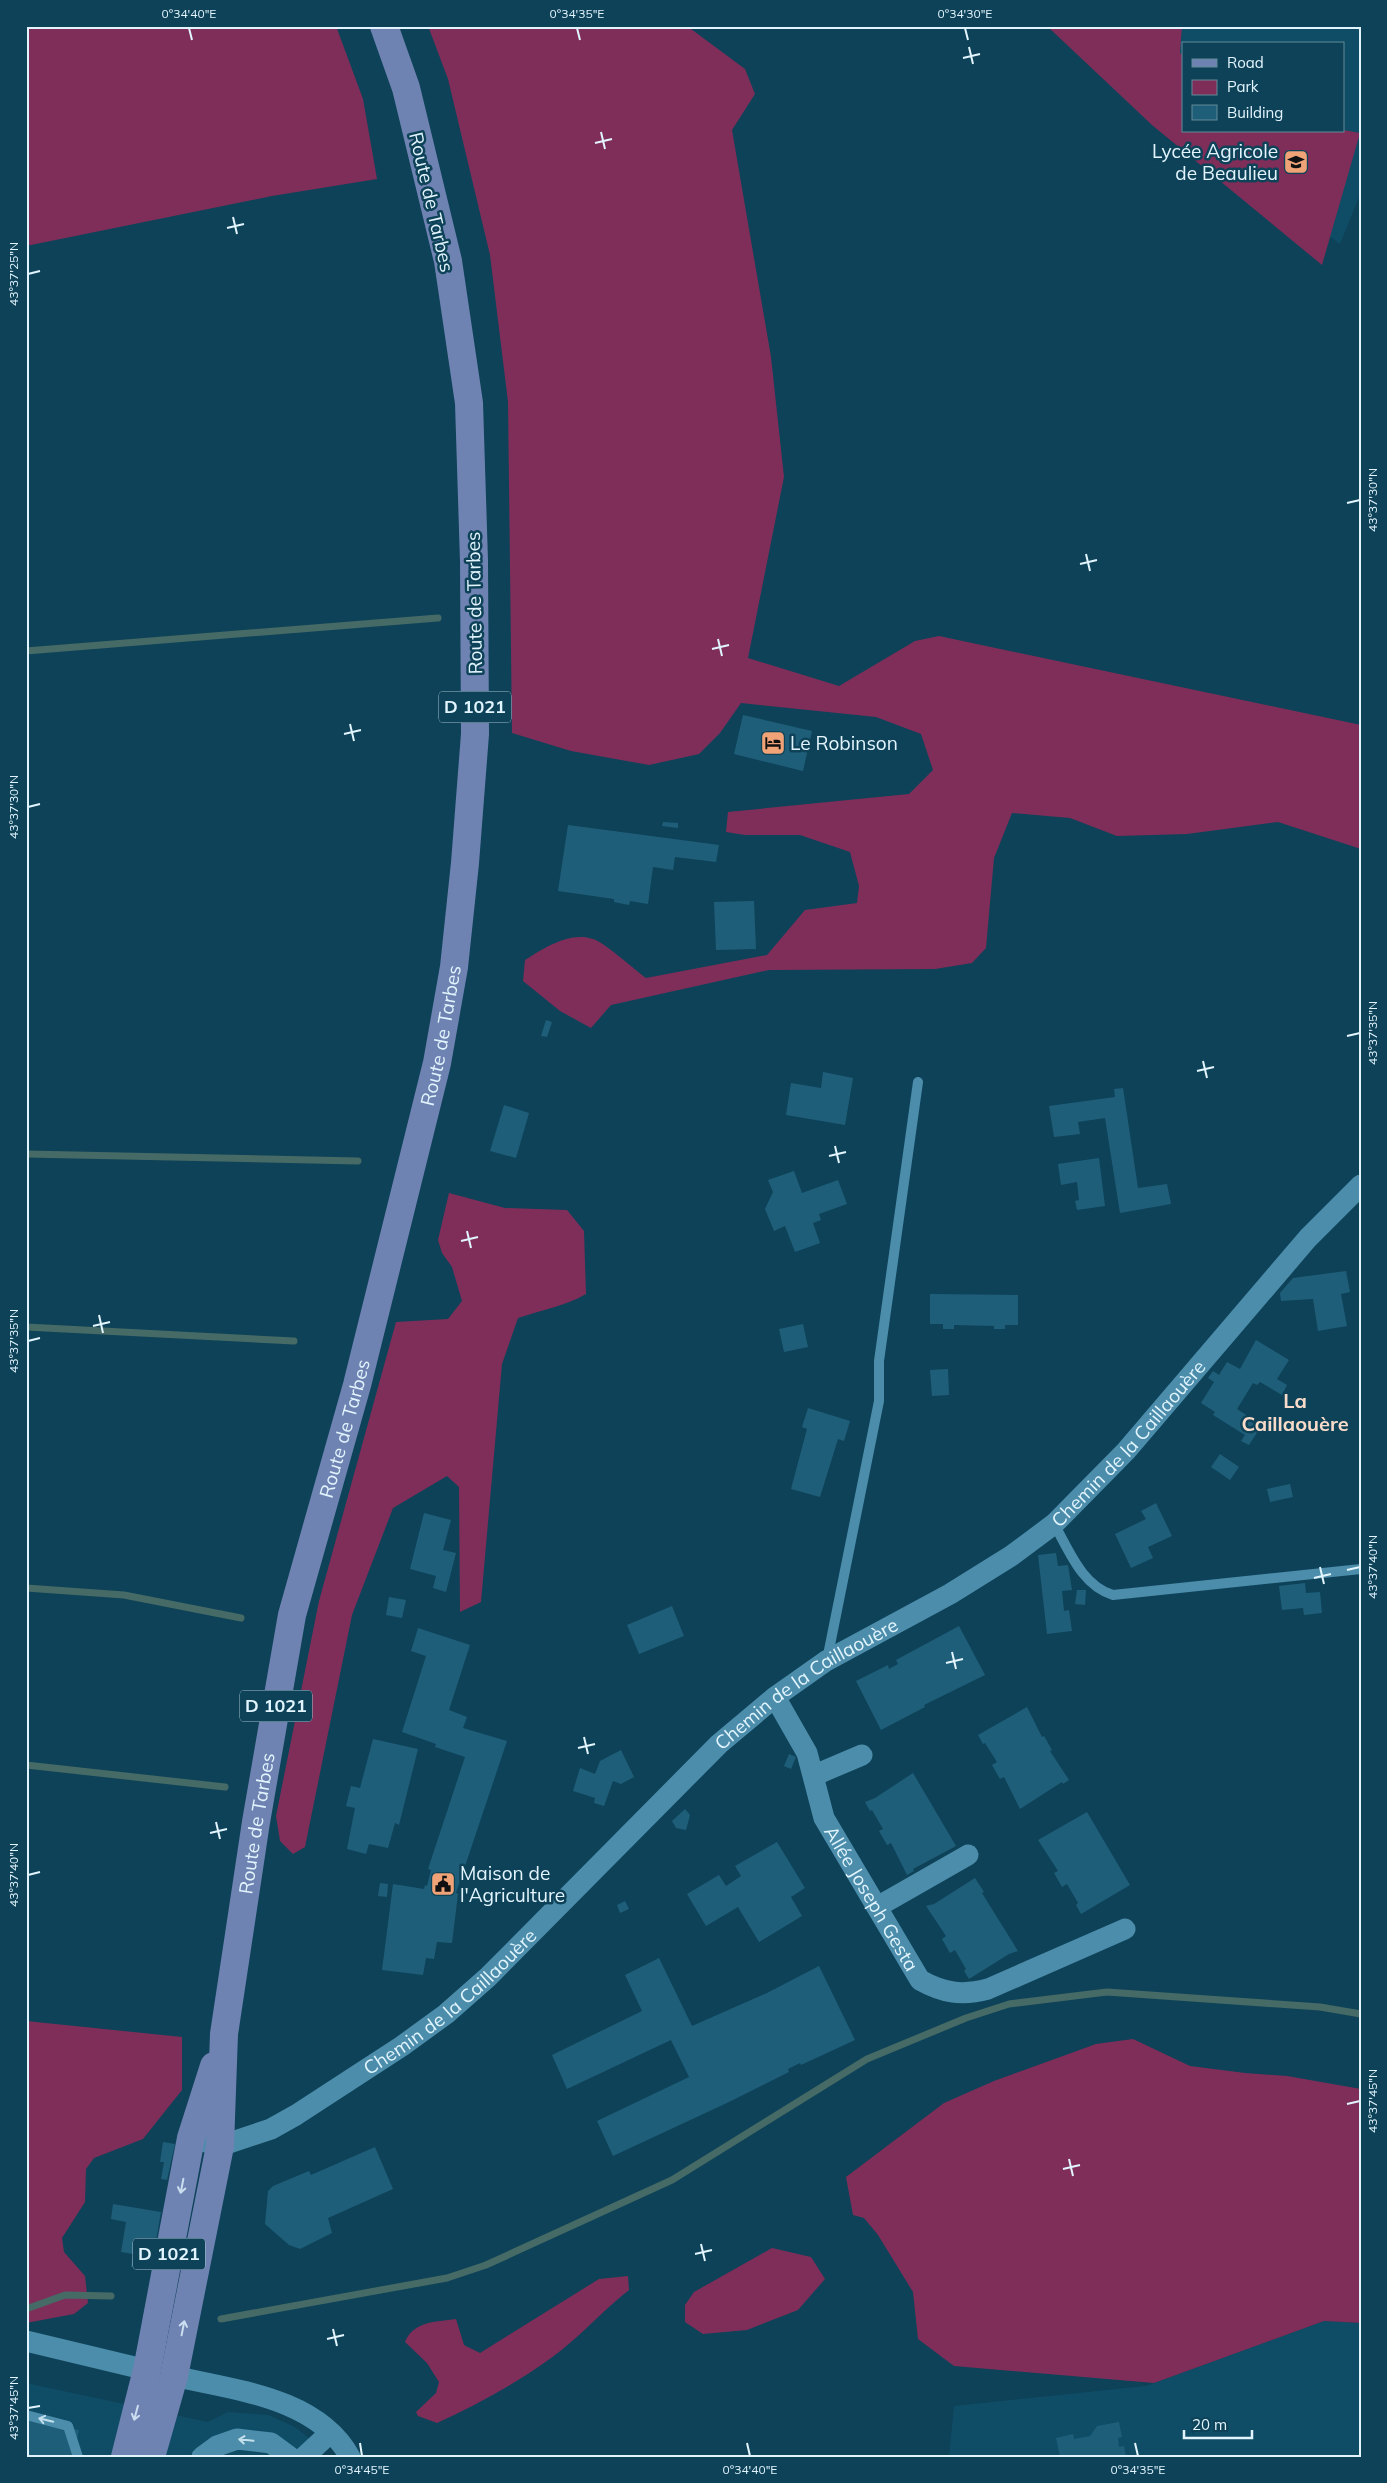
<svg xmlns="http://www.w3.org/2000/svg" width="1387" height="2483" viewBox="0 0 1387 2483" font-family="Mulish,sans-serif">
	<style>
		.built { fill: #0f4d66 }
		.green { fill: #7f2e59 }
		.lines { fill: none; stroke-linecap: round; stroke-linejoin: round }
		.stream { stroke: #466a65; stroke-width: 7 }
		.building { fill: #1f5e79 }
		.service { stroke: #4c8dab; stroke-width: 10 }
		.minor { stroke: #4c8dab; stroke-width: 21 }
		.primary { stroke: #6f83b3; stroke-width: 28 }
		.oneway { stroke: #cbdeef }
		.oneway2 { stroke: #c4e0ed }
		.ticks { fill: none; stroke: #e2f5fe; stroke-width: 2 }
		.labels { text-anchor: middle; stroke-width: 5; stroke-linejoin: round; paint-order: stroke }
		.shield { fill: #0e4258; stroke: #a2bfcc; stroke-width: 1 }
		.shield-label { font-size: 18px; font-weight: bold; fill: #e2f5fe }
		.poi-label { font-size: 19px; fill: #e2f5fe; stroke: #0e4258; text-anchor: start }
		.street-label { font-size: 19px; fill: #e2f5fe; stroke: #0e4258 }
		.neighbourhood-label { font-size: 20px; font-weight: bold; fill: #f9dbca; stroke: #0e4258 }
		.neatline { fill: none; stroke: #e2f5fe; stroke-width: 2 }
		.ticks-label { font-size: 12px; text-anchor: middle; fill: #e2f5fe }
	</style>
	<rect width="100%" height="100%" fill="#0e4258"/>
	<path class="built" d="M1133 26H1361V192L1340 244 1191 131H1343V44H1183V125Z
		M1324 2321 1361 2323V2457H949L954 2406 1146 2386Z
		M26 2383 208 2422 228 2412 268 2415 295 2427 310 2439 324 2457H26Z"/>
	<path class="green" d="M26 26H336L363 99 377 179 272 196 26 246Z
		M428 26H687L745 69 755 94 732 130 771 357 784 477 748 658 839 686 915 641 939 636 1361 725V849L1278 822 1187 834 1117 836 1070 818 1012 813 994 858 986 948 972 963 935 969 769 970 611 1005 591 1028 560 1011 523 981 525 960C544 948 570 931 593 939 604 942 635 970 646 978L767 955 805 910 857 903 859 886 850 852 800 835H745L726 832 728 812 909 794 933 770 921 734 876 717 741 703 720 733 699 754 649 765 571 751 512 733 508 402 490 255 448 79Z
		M1047 26H1182L1180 53 1183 55V131L1343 130 1360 133 1322 265 1152 125Z
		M449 1193 505 1208 567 1210 584 1231 586 1294C565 1306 542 1310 518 1318L502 1364 481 1602 460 1612 459 1487 447 1476 393 1508 352 1615 305 1847 293 1854 280 1841 276 1816 319 1601 396 1322 448 1319 462 1301 452 1267 442 1253 438 1240Z
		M26 2021 182 2037V2090L143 2139 94 2158 86 2169 85 2202 62 2238 64 2252 85 2276 88 2303 74 2314 26 2323Z
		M1133 2039 1190 2066 1245 2073 1287 2076 1361 2089V2323L1324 2321 1154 2383 954 2366 918 2339 913 2292 878 2235 864 2218 853 2215 846 2177 944 2103 994 2081 1096 2044Z
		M772 2248 811 2257 825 2279 798 2310 747 2330 703 2334 685 2322V2305L694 2292Z
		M628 2276 629 2290C602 2311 578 2339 551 2358 515 2384 477 2405 437 2423L418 2416 416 2412 436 2393 439 2382 427 2363 405 2342C414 2321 435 2322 456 2319L464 2345 480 2353 599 2279Z"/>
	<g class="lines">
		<path class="stream" d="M26 651 438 618
			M26 1154 358 1161
			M26 1327 294 1341
			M26 1588 124 1595 241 1618
			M26 1765 225 1787
			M26 2309 65 2295 111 2296
			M221 2319 447 2278 486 2265 672 2180 867 2059 966 2018 1009 2004 1107 1992 1320 2007 1361 2014"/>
	</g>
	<path class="building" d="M1344 26H1361V30L1344 27Z
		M743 715 812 731 803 771 734 754Z
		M663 822 678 823V828L662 826Z
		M568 825 719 845 716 862 675 857 673 870 653 867 648 904 630 901 629 905 614 902V899L558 891Z
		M754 901 756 949 716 950 714 902Z
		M546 1020 552 1022 547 1037 541 1036Z
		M823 1072 853 1078 845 1125 786 1115 791 1083 821 1088Z
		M1123 1088 1138 1188 1167 1184 1171 1204 1120 1213 1105 1118 1078 1122 1080 1134 1054 1137 1049 1106 1115 1097 1114 1089Z
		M504 1105 529 1113 516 1158 490 1151Z
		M1099 1158 1105 1206 1077 1210 1075 1201 1079 1200 1077 1182 1061 1185 1058 1164Z
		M794 1171 802 1193 838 1180 847 1204 819 1214 821 1220 813 1223 820 1243 795 1252 785 1226 774 1231 765 1209 773 1192 768 1180Z
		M1346 1271 1350 1292 1341 1294 1347 1326 1318 1331 1313 1299 1281 1301 1280 1293 1293 1278Z
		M930 1294 1018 1295V1325H1005V1329H994V1326L954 1325V1329H943V1324H930Z
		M803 1324 808 1347 784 1352 779 1329Z
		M1256 1340 1289 1360 1277 1379 1287 1385 1282 1395 1260 1382 1257 1385 1253 1383 1237 1409 1262 1425 1249 1445 1241 1441 1245 1435 1213 1415 1215 1412 1201 1403 1214 1382 1208 1378 1213 1371 1219 1375 1227 1362 1240 1369Z
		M948 1369 949 1395 932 1396 930 1370Z
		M808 1408 850 1421 844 1441 838 1439 820 1497 791 1489 807 1429 802 1427Z
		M1220 1454 1239 1467 1230 1480 1211 1467Z
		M1290 1484 1293 1497 1270 1502 1267 1489Z
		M1156 1503 1172 1536 1148 1547 1153 1558 1131 1568 1115 1534 1146 1519 1141 1511Z
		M424 1513 451 1520 443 1550 456 1553 446 1592 433 1588 436 1576 410 1569Z
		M1056 1553 1058 1566 1068 1565 1072 1590 1062 1591 1064 1611 1069 1610 1072 1631 1047 1634 1038 1555Z
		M1305 1583 1306 1593 1320 1592 1322 1613 1304 1615 1303 1608 1282 1610 1279 1586Z
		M1077 1590H1086L1085 1605 1075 1604Z
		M389 1597 406 1600 402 1618 386 1615Z
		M672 1606 684 1636 639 1654 627 1625Z
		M959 1626 985 1675 924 1705 925 1707 881 1730 856 1681 888 1665 889 1669 898 1664 896 1660Z
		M418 1628 470 1645 449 1710 467 1717 463 1728 507 1741 456 1893 458 1894 452 1943 437 1942 434 1959 426 1958 423 1975 382 1970 393 1884 424 1889 425 1885 427 1886 431 1870 428 1869 465 1757 435 1747 436 1744 402 1732 426 1656 411 1651Z
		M1027 1707 1042 1737 1044 1736 1052 1750 1050 1751 1069 1780 1063 1784 1062 1782 1020 1809 1004 1777 1000 1779 992 1765 997 1762 985 1743 983 1744 978 1735Z
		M373 1739 418 1749 399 1825 395 1823 388 1848 369 1844 366 1854 347 1849 355 1808 346 1806 351 1786 360 1788Z
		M621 1750 634 1777 621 1784 613 1781 604 1806 594 1803 595 1798 573 1791 580 1768 595 1774 600 1761Z
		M789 1754 796 1757 791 1769 784 1766Z
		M913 1773 956 1846 913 1869 914 1871 907 1875 891 1843 887 1845 879 1831 883 1829 872 1810 870 1811 865 1802 875 1798Z
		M685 1809 690 1815 686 1830 676 1828 672 1821Z
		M1087 1812 1130 1885 1081 1914 1076 1905 1078 1903 1067 1884 1062 1887 1054 1873 1058 1871 1038 1840Z
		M777 1842 805 1888 791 1897 802 1916 759 1942 738 1907 706 1926 687 1894 719 1875 726 1886 741 1876 735 1866Z
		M975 1878 984 1892 982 1893 1018 1951 1009 1954 969 1979 964 1971 966 1969 955 1950 950 1953 942 1939 946 1936 926 1906 934 1904Z
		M380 1883 388 1884 387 1897 378 1896Z
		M625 1901 629 1909 620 1913 617 1905Z
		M659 1958 692 2026 767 1993 819 1966 855 2040 801 2065 800 2063 788 2069 789 2072 729 2102 613 2156 597 2121 689 2077 671 2040 567 2089 552 2055 642 2011 625 1975Z
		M163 2142 175 2144 167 2180 161 2179 164 2162H160Z
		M375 2147 393 2189 328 2218 332 2233 300 2249 289 2245 265 2224 268 2191 273 2186 309 2171 311 2175Z
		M113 2204 161 2212 151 2270 131 2267 133 2254 121 2252 126 2222 111 2219Z
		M26 2420 79 2430 73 2457H26Z
		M1119 2422 1122 2437 1118 2438 1119 2447 1124 2446 1126 2457H1060L1056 2438 1073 2434 1074 2439 1090 2436 1097 2426Z"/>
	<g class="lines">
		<path class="service" d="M1054 1524C1069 1550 1082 1586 1113 1595L1361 1569
			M827 1660 879 1401V1361L918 1082
			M26 2415 68 2426 78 2457"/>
		<g class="minor">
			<path id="s1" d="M775 1697 807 1753 824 1818 920 1980C943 1993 962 1996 988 1989L1125 1929"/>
			<path d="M815 1775 862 1755"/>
			<path d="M877 1907 968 1855"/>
			<path id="s2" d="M191 2138 220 2146 271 2129 296 2115 402 2046 446 2014 488 1977 719 1744 775 1697 826 1661 950 1594 1011 1556 1054 1524 1126 1451 1308 1238 1361 1185"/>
			<path d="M26 2341 147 2370"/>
			<path d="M174 2376C233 2390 317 2397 350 2457"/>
			<path d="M202 2457 217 2446 237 2439 271 2443 290 2457"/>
			<path d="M304 2457 330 2433"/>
		</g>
		<g class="primary">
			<path d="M125 2457 147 2370 191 2138 214 2066"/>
			<path id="s3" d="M151 2457 174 2376 220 2146 224 2034 256 1822 292 1615 357 1385 437 1063 454 967 465 863 475 734 474 561 469 403 448 261 406 88 384 26"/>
		</g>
	</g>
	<defs><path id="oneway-shaft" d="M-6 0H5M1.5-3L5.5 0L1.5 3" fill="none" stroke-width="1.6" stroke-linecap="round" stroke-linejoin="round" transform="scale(1.25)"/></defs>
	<g class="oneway">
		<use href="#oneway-shaft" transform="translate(182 2186) rotate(101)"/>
		<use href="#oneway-shaft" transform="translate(183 2328) rotate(-79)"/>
		<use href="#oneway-shaft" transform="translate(136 2413) rotate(105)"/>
	</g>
	<g class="oneway2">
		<use href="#oneway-shaft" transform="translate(46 2420) rotate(-166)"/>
		<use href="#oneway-shaft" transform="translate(246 2440) rotate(-174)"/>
	</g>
	<path class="ticks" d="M189 28 192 40M577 28 580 40M965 28 968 40M969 47 973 64M963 58 980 54M601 132 605 149M595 143 612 139M233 217 237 234M227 228 244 224M28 274 40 271M1347 503 1360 500M1086 554 1090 571M1080 564 1097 560M718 639 722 656M712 649 729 645M350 724 354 741M344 734 361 730M28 807 40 804M1347 1036 1360 1033M1203 1061 1207 1078M1197 1071 1214 1067M835 1146 839 1163M829 1156 846 1152M467 1231 471 1248M461 1241 478 1237M99 1315 103 1333M93 1326 110 1322M28 1341 40 1338M1320 1567 1324 1584M1347 1570 1360 1567M1314 1578 1331 1574M952 1652 956 1669M946 1663 963 1659M584 1737 588 1754M578 1748 595 1744M216 1822 220 1839M210 1833 227 1829M28 1875 40 1872M1347 2104 1360 2101M1069 2159 1073 2176M1063 2169 1080 2165M701 2244 705 2261M695 2254 712 2250M333 2329 337 2346M327 2339 344 2335M28 2408 40 2406M360 2443 362 2456M747 2443 750 2456M1135 2443 1138 2456"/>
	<defs>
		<symbol id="school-square" viewBox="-11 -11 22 22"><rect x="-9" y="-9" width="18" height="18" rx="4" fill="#efa377" stroke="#0e4258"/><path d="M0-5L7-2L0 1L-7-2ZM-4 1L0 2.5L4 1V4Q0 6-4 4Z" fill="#111"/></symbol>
		<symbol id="hotel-square" viewBox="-11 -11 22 22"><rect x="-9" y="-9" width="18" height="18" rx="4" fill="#efa377" stroke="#0e4258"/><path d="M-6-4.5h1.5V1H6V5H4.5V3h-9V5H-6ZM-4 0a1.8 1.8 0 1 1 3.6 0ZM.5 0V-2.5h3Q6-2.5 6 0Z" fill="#111"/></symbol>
		<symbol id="civic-square" viewBox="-11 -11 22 22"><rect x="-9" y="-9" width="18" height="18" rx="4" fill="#efa377" stroke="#0e4258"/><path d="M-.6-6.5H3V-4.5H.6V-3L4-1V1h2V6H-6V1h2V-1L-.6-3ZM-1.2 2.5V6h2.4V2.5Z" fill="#111"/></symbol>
	</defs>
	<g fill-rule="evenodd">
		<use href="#school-square" x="1282" y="148" width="28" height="28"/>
		<use href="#hotel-square" x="759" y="729" width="28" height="28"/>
		<use href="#civic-square" x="429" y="1870" width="28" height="28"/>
	</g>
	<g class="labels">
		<g class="shield">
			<rect x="439" y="691.5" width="72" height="31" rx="4"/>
			<rect x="240" y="1690.5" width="72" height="31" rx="4"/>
			<rect x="133" y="2238.5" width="72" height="31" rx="4"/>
		</g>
		<g class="shield-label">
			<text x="475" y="713">D 1021</text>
			<text x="276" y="1712">D 1021</text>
			<text x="169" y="2260">D 1021</text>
		</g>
		<g class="poi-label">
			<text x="1278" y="158" text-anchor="end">Lycée Agricole<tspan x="1278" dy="22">de Beaulieu</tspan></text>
			<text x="790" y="750">Le Robinson</text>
			<text x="460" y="1880">Maison de<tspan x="460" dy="22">l'Agriculture</tspan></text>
		</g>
		<g class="street-label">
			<text transform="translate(432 202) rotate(77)" y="7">Route de Tarbes</text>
			<text transform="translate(474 603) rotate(-91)" y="7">Route de Tarbes</text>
			<text dy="7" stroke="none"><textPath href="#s3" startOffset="1454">Route de Tarbes</textPath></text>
			<text dy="7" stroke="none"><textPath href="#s3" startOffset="1049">Route de Tarbes</textPath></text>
			<text dy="7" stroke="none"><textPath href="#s2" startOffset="1189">Chemin de la Caillaouère</textPath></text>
			<text dy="7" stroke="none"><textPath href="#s2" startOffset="784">Chemin de la Caillaouère</textPath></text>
			<text dy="7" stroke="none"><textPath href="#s3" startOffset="644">Route de Tarbes</textPath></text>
			<text dy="7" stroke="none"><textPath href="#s1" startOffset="225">Allée Joseph Gesta</textPath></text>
			<text dy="7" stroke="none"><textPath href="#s2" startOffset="304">Chemin de la Caillaouère</textPath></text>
		</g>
		<g class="neighbourhood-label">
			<text x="1295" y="1408">La<tspan x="1295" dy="23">Caillaouère</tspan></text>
		</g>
	</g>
	<rect width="1387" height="2483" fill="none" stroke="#0e4258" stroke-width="55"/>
	<rect x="1182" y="42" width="162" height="90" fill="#0e4258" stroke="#638a9a"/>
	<rect x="1192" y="59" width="25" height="8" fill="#6f83b3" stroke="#638a9a"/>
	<text x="1227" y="68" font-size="15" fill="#e2f5fe">Road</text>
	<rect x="1192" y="80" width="25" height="15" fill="#7f2e59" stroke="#638a9a"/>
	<text x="1227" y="92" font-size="15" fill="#e2f5fe">Park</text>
	<rect x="1192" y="105" width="25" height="15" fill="#1f5e79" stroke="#638a9a"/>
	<text x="1227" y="118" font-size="15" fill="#e2f5fe">Building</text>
	<path d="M1184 2430v8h68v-8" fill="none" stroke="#e2f5fe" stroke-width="2.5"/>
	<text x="1192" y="2430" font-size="15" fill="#e2f5fe" stroke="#0e4258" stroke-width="4" paint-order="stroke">20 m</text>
	<rect x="28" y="28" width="1332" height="2428" class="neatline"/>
	<g class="ticks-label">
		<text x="189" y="18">0°34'40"E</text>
		<text x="577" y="18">0°34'35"E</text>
		<text x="965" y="18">0°34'30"E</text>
		<text transform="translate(14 274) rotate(-90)" y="4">43°37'25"N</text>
		<text transform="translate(1373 500) rotate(-90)" y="4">43°37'30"N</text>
		<text transform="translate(14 807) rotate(-90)" y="4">43°37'30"N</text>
		<text transform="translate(1373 1033) rotate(-90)" y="4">43°37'35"N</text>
		<text transform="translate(14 1341) rotate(-90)" y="4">43°37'35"N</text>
		<text transform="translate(1373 1567) rotate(-90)" y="4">43°37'40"N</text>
		<text transform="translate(14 1875) rotate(-90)" y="4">43°37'40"N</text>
		<text transform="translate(1373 2101) rotate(-90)" y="4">43°37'45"N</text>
		<text transform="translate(14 2408) rotate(-90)" y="4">43°37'45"N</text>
		<text x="362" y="2474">0°34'45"E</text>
		<text x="750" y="2474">0°34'40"E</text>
		<text x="1138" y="2474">0°34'35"E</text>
	</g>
</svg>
